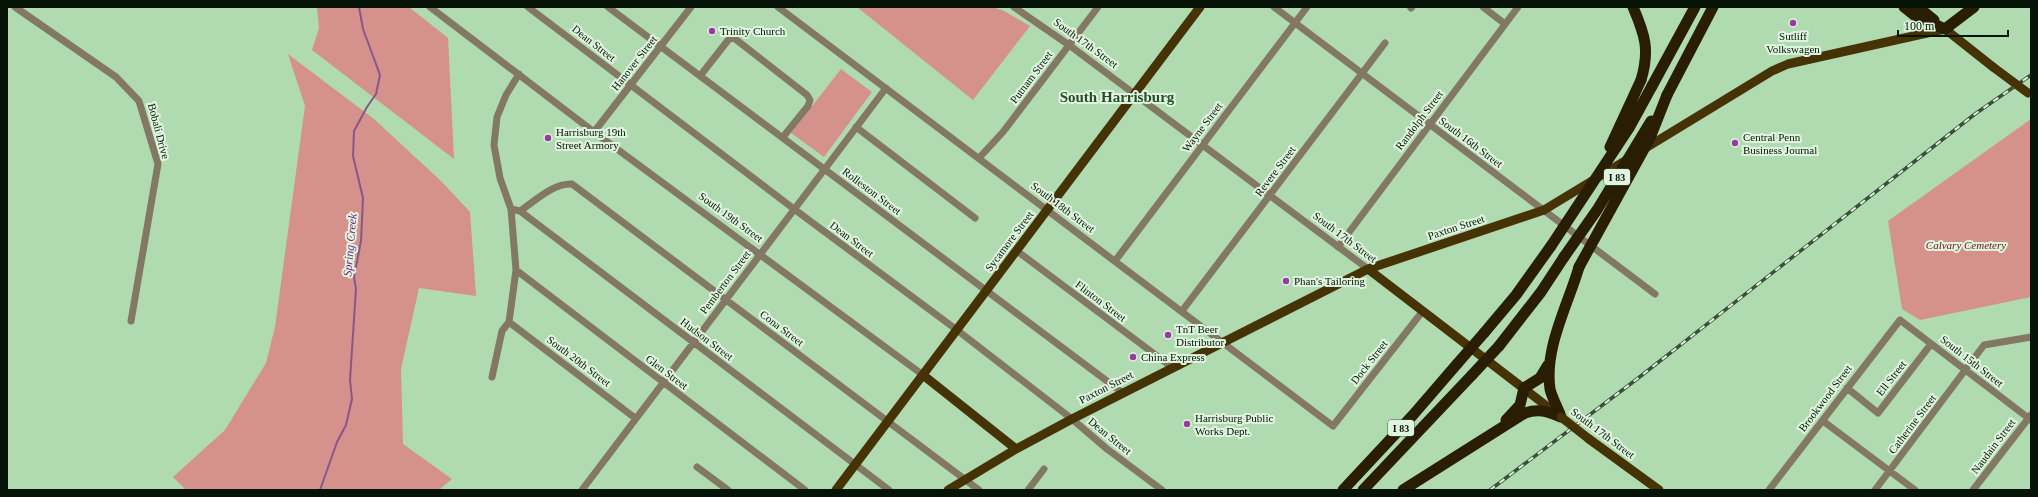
<svg xmlns="http://www.w3.org/2000/svg" width="2038" height="497" viewBox="0 0 2038 497" font-family="Georgia,serif">
	<style>
		.green { fill: #d5918b }
		.lines { fill: none; stroke-linecap: round; stroke-linejoin: round }
		.stream { stroke: #86588a; stroke-width: 2 }
		.minor { stroke: #827863; stroke-width: 7 }
		.major { stroke: #453306; stroke-width: 9 }
		.highway { stroke: #291d03; stroke-width: 11 }
		.rail-casing { stroke: #39503a; stroke-width: 3.5 }
		.rail { stroke: #e0f5df; stroke-width: 2; stroke-dasharray: 6; stroke-linecap: butt }
		.major-bridge { stroke: #453306; stroke-width: 9 }
		.highway-bridge { stroke: #291d03; stroke-width: 11 }
		.poi-dot { fill: #9939a1; stroke: #e0f5df; stroke-width: 1.5 }
		.labels { text-anchor: middle; stroke-width: 4; stroke-linejoin: round; paint-order: stroke }
		.shield { fill: #e0f5df; stroke: #475847; stroke-width: 1 }
		.shield-label { font-size: 10px; font-weight: bold; fill: #051406 }
		.poi-label { font-size: 11px; fill: #051406; stroke: #e0f5df; text-anchor: start }
		.street-label { font-size: 11px; fill: #051406; stroke: #e0f5df }
		.park-label { font-size: 11px; font-style: italic; fill: #720d13; stroke: #e0f5df }
		.water-label { font-size: 12px; font-style: italic; fill: #751c7c; stroke: #e0f5df }
		.district-label { font-size: 15px; font-weight: bold; fill: #264c28; stroke: #e0f5df }
	</style>
	<rect width="100%" height="100%" fill="#b0dbb0"/>
	<path class="green" d="M317 7H409L448 38 454 159 312 50 319 28Z
		M857 7H993L1004 11 1030 26 973 100Z
		M288 54 374 119 441 181 470 212 476 296 419 288 401 369 403 444 452 479 439 490H186L173 477 225 430 266 363 275 327 305 106Z
		M841 69 872 92 824 157 791 133Z
		M2031 119V297L1920 320 1902 309 1888 221Z"/>
	<g class="lines">
		<path class="stream" d="M320 490 337 442 346 425 352 399 350 380 356 289 354 277 361 241 363 198 353 156 354 131 367 107 376 94 380 75 363 29 359 7"/>
		<path class="minor" d="M15 7 116 77 139 101 158 164 131 321
			M430 7 594 132 923 375
			M528 7 794 209 957 330 1072 419 1107 449 1162 490
			M608 7 1123 393
			M778 7 1333 426 1422 312
			M1014 7 1069 45 1368 269
			M1274 7 1655 294
			M1483 7 1505 24
			M1411 8 1412 7
			M700 76 729 39 734 38 807 95 810 100 808 106 783 137
			M856 127 975 218
			M594 132 691 7
			M979 158 1003 132 1098 7
			M511 209 520 211 889 490
			M520 211C535 201 553 183 572 184L979 490
			M1338 247 1518 7
			M1017 251 1173 368
			M1115 261 1307 7
			M516 270 805 490
			M1182 311 1385 43
			M509 322 635 418
			M492 377 502 331 509 322 516 270 511 209 500 178 494 145 497 117 506 95 519 74
			M1847 388 1878 413 1931 344
			M1823 421 1915 490
			M697 467 728 490
			M582 490 886 88
			M1028 490 1044 469
			M1769 490 1900 320 2031 420
			M1875 490 1984 345 2031 337
			M1973 490 2031 415"/>
		<path class="major" d="M1644 149 1772 71 1788 64 1945 29 1993 67
			M1368 269 1557 414
			M923 375 1016 449
			M1589 439 1659 490
			M836 490 1200 7
			M948 490 1016 449 1072 419 1368 269 1544 210 1628 159"/>
		<path class="highway" d="M1633 7C1645 35 1650 50 1641 80
			M1904 7 1914 15 1945 29
			M1918 7 1934 20
			M1945 29 1974 7
			M1652 86 1695 7
			M1667 95 1713 7
			M1484 333 1516 295 1551 246
			M1499 346 1541 292 1564 257
			M1561 417C1558 408 1552 398 1550 389 1544 348 1568 305 1579 267
			M1506 420 1520 405 1524 388 1540 378 1548 365
			M1343 490 1413 415 1457 364
			M1363 490 1472 375
			M1403 490 1525 413C1539 408 1548 412 1561 417"/>
		<defs>
			<path id="rail" d="M1490 490 1637 379 1975 114 2031 75"/>
		</defs>
		<use href="#rail" class="rail-casing"/>
		<use href="#rail" class="rail"/>
		<path class="major-bridge" d="M1993 67 2028 93
			M1561 417 1589 439"/>
		<path class="highway-bridge" d="M1610 147 1641 80
			M1551 246 1629 128 1652 86
			M1564 257 1597 210 1651 121
			M1579 267 1650 138 1667 95
			M1457 364 1484 333
			M1472 375 1499 346"/>
	</g>
	<g class="poi-dot">
		<circle cx="1793" cy="23" r="4"/>
		<circle cx="712" cy="31" r="4"/>
		<circle cx="548" cy="138" r="4"/>
		<circle cx="1735" cy="143" r="4"/>
		<circle cx="1286" cy="281" r="4"/>
		<circle cx="1168" cy="335" r="4"/>
		<circle cx="1133" cy="357" r="4"/>
		<circle cx="1187" cy="424" r="4"/>
	</g>
	<g class="labels">
		<g class="shield">
			<rect x="1604" y="169" width="26" height="16" rx="3"/>
			<rect x="1388" y="420" width="26" height="16" rx="3"/>
		</g>
		<g class="shield-label">
			<text x="1617" y="181">I 83</text>
			<text x="1401" y="432">I 83</text>
		</g>
		<g class="poi-label">
			<text x="720" y="35">Trinity Church</text>
			<text x="1793" y="40" text-anchor="middle">Sutliff<tspan x="1793" dy="13">Volkswagen</tspan></text>
			<text x="556" y="136">Harrisburg 19th<tspan x="556" dy="13">Street Armory</tspan></text>
			<text x="1743" y="141">Central Penn<tspan x="1743" dy="13">Business Journal</tspan></text>
			<text x="1294" y="285">Phan's Tailoring</text>
			<text x="1176" y="333">TnT Beer<tspan x="1176" dy="13">Distributor</tspan></text>
			<text x="1141" y="361">China Express</text>
			<text x="1195" y="422">Harrisburg Public<tspan x="1195" dy="13">Works Dept.</tspan></text>
		</g>
		<g class="street-label">
			<text transform="translate(594 43) rotate(38)" y="4">Dean Street</text>
			<text transform="translate(1086 43) rotate(36)" y="4">South 17th Street</text>
			<text transform="translate(634 63) rotate(-52)" y="4">Hanover Street</text>
			<text transform="translate(1031 77) rotate(-53)" y="4">Putnam Street</text>
			<text transform="translate(1419 120) rotate(-53)" y="4">Randolph Street</text>
			<text transform="translate(1202 127) rotate(-53)" y="4">Wayne Street</text>
			<text transform="translate(159 131) rotate(75)" y="4">Bobali Drive</text>
			<text transform="translate(1471 142) rotate(37)" y="4">South 16th Street</text>
			<text transform="translate(1275 171) rotate(-53)" y="4">Revere Street</text>
			<text transform="translate(872 191) rotate(37)" y="4">Rolleston Street</text>
			<text transform="translate(1063 207) rotate(37)" y="4">South 18th Street</text>
			<text transform="translate(731 217) rotate(36)" y="4">South 19th Street</text>
			<text transform="translate(1456 227) rotate(-18)" y="4">Paxton Street</text>
			<text transform="translate(1345 237) rotate(37)" y="4">South 17th Street</text>
			<text transform="translate(852 239) rotate(37)" y="4">Dean Street</text>
			<text transform="translate(1009 241) rotate(-53)" y="4">Sycamore Street</text>
			<text transform="translate(725 282) rotate(-53)" y="4">Pemberton Street</text>
			<text transform="translate(1101 301) rotate(37)" y="4">Flinton Street</text>
			<text transform="translate(782 328) rotate(37)" y="4">Cona Street</text>
			<text transform="translate(707 339) rotate(37)" y="4">Hudson Street</text>
			<text transform="translate(579 361) rotate(37)" y="4">South 20th Street</text>
			<text transform="translate(1972 361) rotate(38)" y="4">South 15th Street</text>
			<text transform="translate(1369 362) rotate(-52)" y="4">Dock Street</text>
			<text transform="translate(667 372) rotate(37)" y="4">Glen Street</text>
			<text transform="translate(1891 378) rotate(-52)" y="4">Ell Street</text>
			<text transform="translate(1106 387) rotate(-27)" y="4">Paxton Street</text>
			<text transform="translate(1825 398) rotate(-53)" y="4">Brookwood Street</text>
			<text transform="translate(1912 424) rotate(-53)" y="4">Catherine Street</text>
			<text transform="translate(1603 433) rotate(37)" y="4">South 17th Street</text>
			<text transform="translate(1110 436) rotate(39)" y="4">Dean Street</text>
			<text transform="translate(1993 446) rotate(-53)" y="4">Naudain Street</text>
		</g>
		<g class="park-label">
			<text x="1966" y="249">Calvary Cemetery</text>
		</g>
		<g class="water-label">
			<text transform="translate(350 245) rotate(-85)" y="4">Spring Creek</text>
		</g>
		<g class="district-label">
			<text x="1117" y="102">South Harrisburg</text>
		</g>
	</g>
	<rect width="2038" height="497" fill="none" stroke="#051406" stroke-width="16"/>
	<path d="M1898 30v6h110v-6" fill="none" stroke="#051406" stroke-width="2"/>
	<text x="1904" y="30" font-size="12" fill="#051406" stroke="#e0f5df" stroke-width="3" paint-order="stroke">100 m</text>
</svg>
